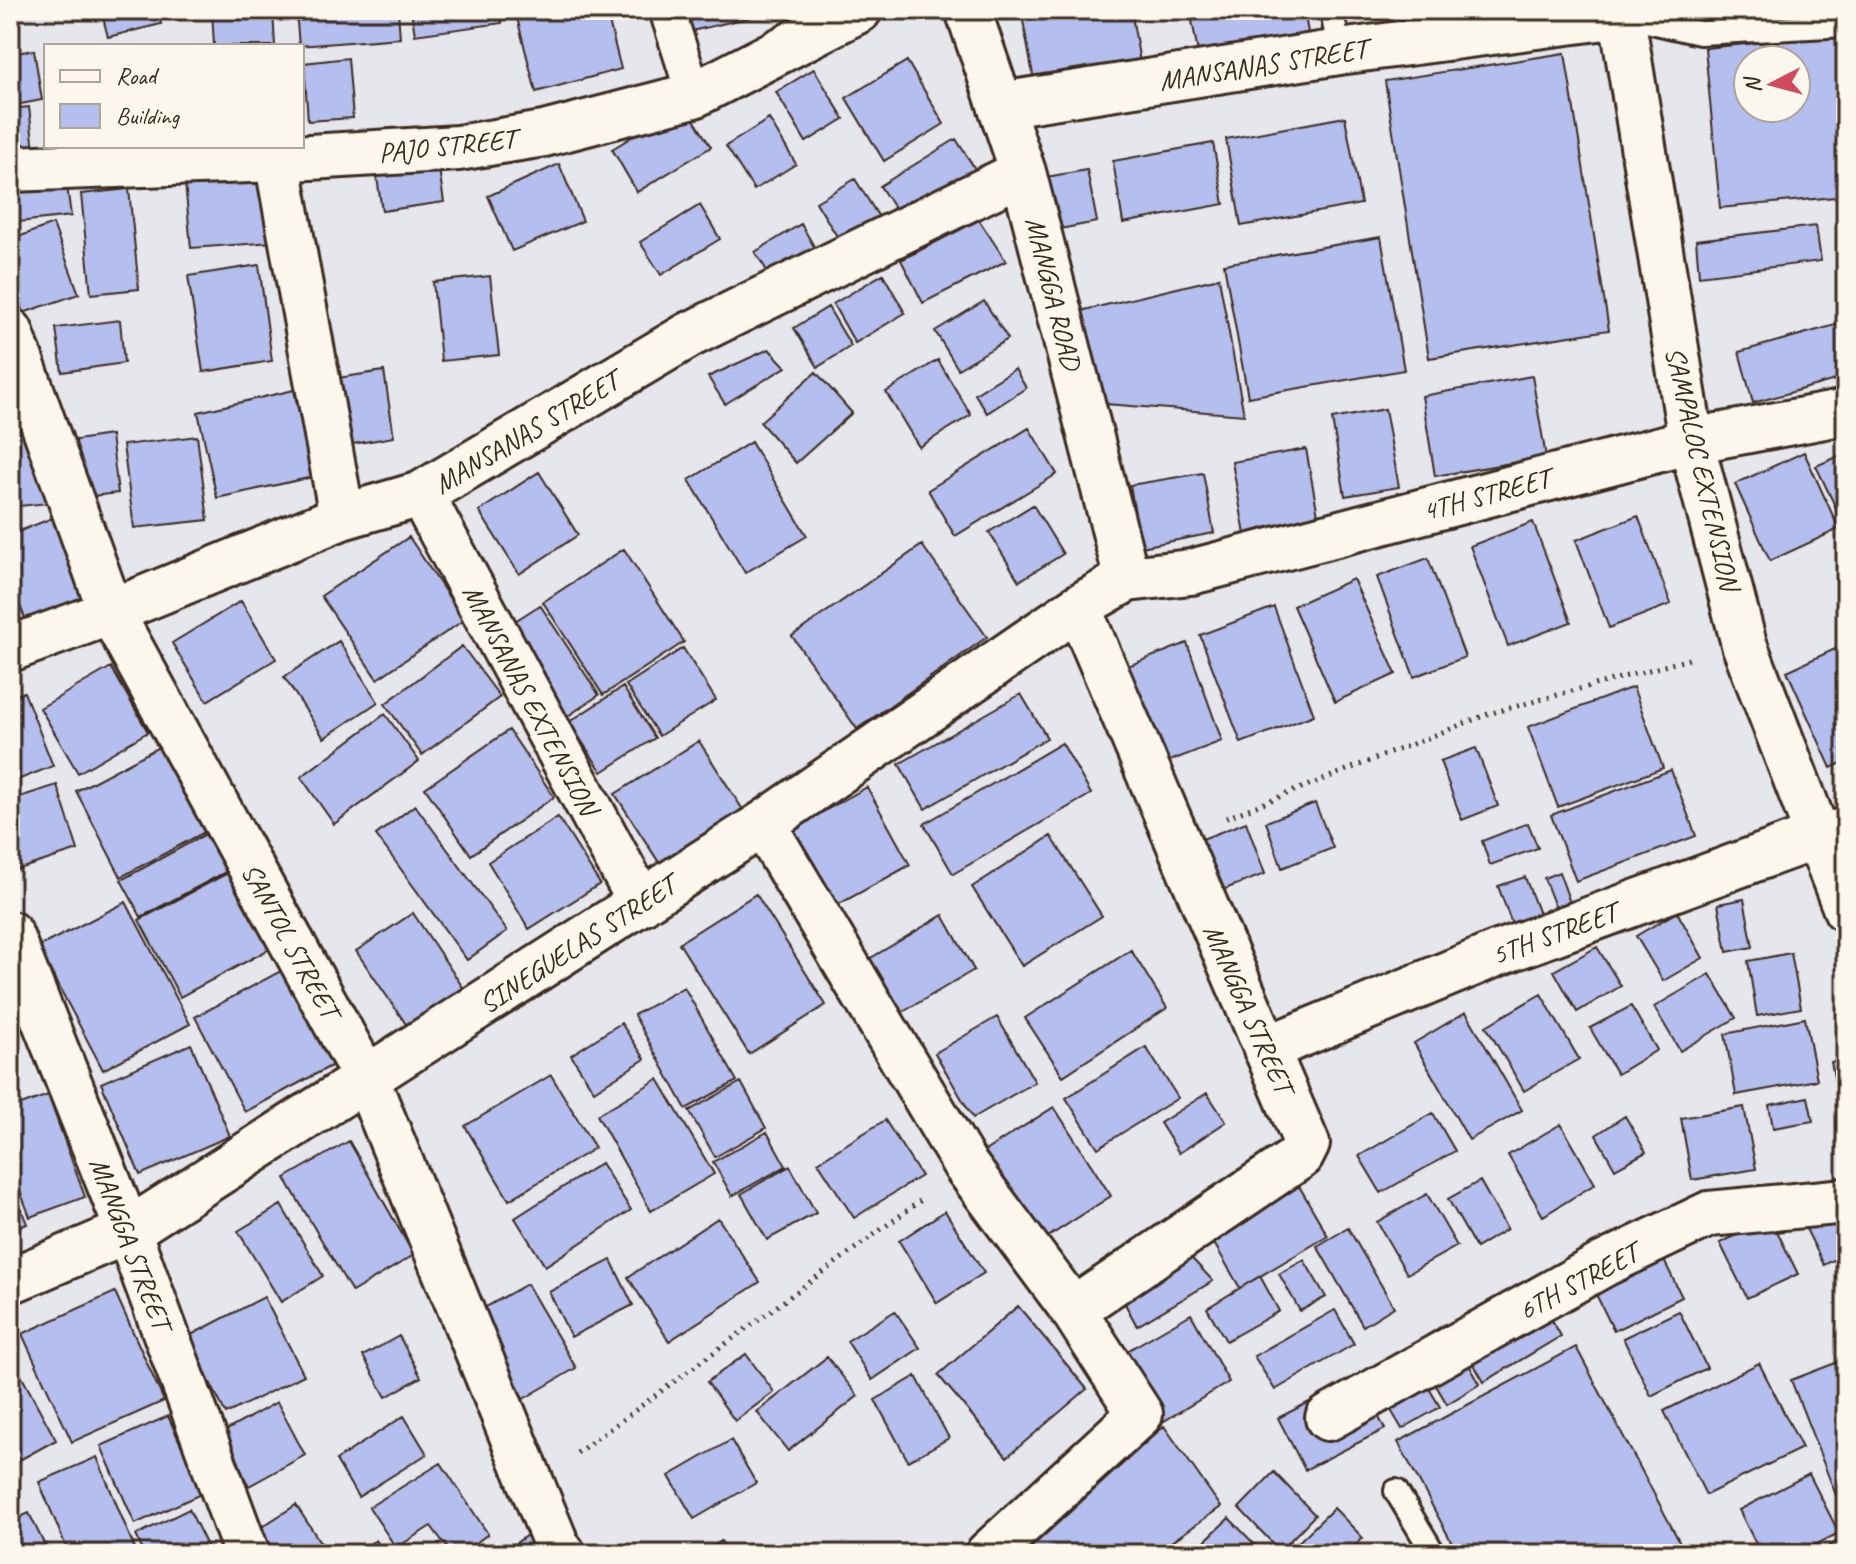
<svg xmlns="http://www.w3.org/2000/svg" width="1856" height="1564" viewBox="0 0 1856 1564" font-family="Caveat,sans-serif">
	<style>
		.building { fill: #b4beef; stroke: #3b2a1e; stroke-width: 2; fill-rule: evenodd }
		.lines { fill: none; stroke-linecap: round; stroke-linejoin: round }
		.service-casing { stroke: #3b2a1e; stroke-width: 28 }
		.pedestrian-casing { stroke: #3b2a1e; stroke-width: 40 }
		.minor-casing { stroke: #3b2a1e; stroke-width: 50 }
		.path { stroke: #3b2a1e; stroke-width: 5; stroke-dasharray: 2 6; stroke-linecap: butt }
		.service { stroke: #fbf7ec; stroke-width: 22 }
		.pedestrian { stroke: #fbf7ec; stroke-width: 34 }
		.minor { stroke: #fbf7ec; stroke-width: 44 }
		.labels { text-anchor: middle; stroke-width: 7; stroke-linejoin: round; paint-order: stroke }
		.street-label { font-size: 28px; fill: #3b2a1e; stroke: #fbf7ec }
	</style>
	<rect width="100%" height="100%" fill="#e6e6ed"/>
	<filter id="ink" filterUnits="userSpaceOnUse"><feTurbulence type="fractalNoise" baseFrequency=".0125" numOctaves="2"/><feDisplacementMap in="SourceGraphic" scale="16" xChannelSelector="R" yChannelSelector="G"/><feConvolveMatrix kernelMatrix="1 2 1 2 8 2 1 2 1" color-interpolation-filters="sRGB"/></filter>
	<g filter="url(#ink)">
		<path class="building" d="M101 10H158L161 24 108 37Z
			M212 10H273L275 46H214Z
			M296 10H398L400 38 299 46Z
			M411 10H500L502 23 415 35Z
			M515 10H606L621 69 536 92Z
			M677 10H759L760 15 683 33Z
			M1021 10H1131L1141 68 1035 86Z
			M1190 10H1304L1310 44 1200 63Z
			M1448 10H1505L1450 19Z
			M1846 34V196L1720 208 1705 48ZM1748 60H1796V108H1748Z
			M34 50 42 100 10 106V54Z
			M1565 53 1609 330 1429 358 1385 81Z
			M348 58 353 118 308 121 304 63Z
			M907 61 944 124 884 161 846 98Z
			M814 69 844 119 806 142 776 92Z
			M685 105 711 147 637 192 612 149Z
			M29 107 34 150 10 153V109Z
			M1345 117 1361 204 1241 226 1226 139Z
			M769 119 796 164 754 190 726 146Z
			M956 139 979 175 903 222 880 186Z
			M1213 143 1224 204 1123 223 1113 161Z
			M437 156 444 202 382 211 375 164Z
			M559 164 583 221 512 251 488 196Z
			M268 165 274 242 191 248 184 171Z
			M1087 170 1097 222 1049 231 1040 178Z
			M855 179 882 222 843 246 816 202Z
			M67 186 71 216 10 223V193Z
			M129 189 139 289 91 294 81 194Z
			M700 205 720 239 661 275 640 242Z
			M979 220 1006 261 923 303 901 260Z
			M53 224 79 294 23 313 10 276V240Z
			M801 224 816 250 771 277 755 252Z
			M1816 226 1821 261 1699 276 1696 240Z
			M1381 237 1404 370 1248 397 1224 264Z
			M259 265 272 361 203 372 188 276Z
			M883 274 905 313 855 343 833 304Z
			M490 276 499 355 441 361 433 282Z
			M1219 278 1244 415 1093 403 1072 313Z
			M984 301 1008 339 958 369 935 331Z
			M828 307 851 346 818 367 794 328Z
			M120 320 124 363 62 372 56 328Z
			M1846 322V377L1753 403 1739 352Z
			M769 349 786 367 725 404 708 377Z
			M938 360 971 415 919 447 886 392Z
			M1015 369 1026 388 987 413 975 394Z
			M384 371 394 437 341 446 331 379Z
			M816 372 852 413 796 463 760 422Z
			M10 373 58 502 10 507Z
			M1532 376 1546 457 1435 476 1422 396Z
			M294 390 313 477 217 498 198 412Z
			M1385 409 1399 487 1345 496 1332 419Z
			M1029 428 1057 474 955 536 928 490Z
			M111 435 118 493 83 497 76 440Z
			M197 436 208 520 134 528 123 445Z
			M751 442 807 536 745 573 689 480Z
			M1306 449 1320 526 1246 540 1232 462Z
			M1804 452 1839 529 1770 561 1735 484Z
			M1846 453V526L1845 527 1816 466Z
			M539 472 578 535 519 574 479 511Z
			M1203 473 1214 533 1141 547 1130 485Z
			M1033 505 1063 554 1019 581 989 532Z
			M1638 516 1671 604 1609 628 1576 540Z
			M52 518 88 606 30 630 10 582V535Z
			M1533 522 1571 622 1508 646 1470 546Z
			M409 537 464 620 377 679 321 596Z
			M922 545 987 637 857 729 792 636Z
			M624 549 684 642 603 695 543 602Z
			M1428 558 1465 657 1414 677 1377 577Z
			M1353 579 1396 674 1335 702 1293 606Z
			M241 601 276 659 207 701 172 643Z
			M540 605 599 695 562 720 504 628Z
			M1274 607 1314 715 1241 743 1200 635Z
			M339 641 378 702 324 738 284 677Z
			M1187 643 1222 741 1157 766 1120 669Z
			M1846 644V761L1831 768 1787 671Z
			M462 646 500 697 422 755 385 704Z
			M683 648 716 700 659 736 626 685Z
			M111 667 148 732 78 773 40 708Z
			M623 687 655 738 602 772 569 722Z
			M1633 687 1663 768 1558 807 1528 727Z
			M24 692 53 766 10 783V698Z
			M1021 694 1047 738 925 809 899 764Z
			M385 714 419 761 334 824 301 777Z
			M509 730 554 797 471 855 425 788Z
			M170 741 216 826 121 877 76 791Z
			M699 741 743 810 660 864 615 794Z
			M1062 743 1091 794 953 874 924 824Z
			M1476 748 1498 806 1462 820 1440 761Z
			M1671 770 1696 836 1576 881 1551 815Z
			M57 785 78 850 13 871 10 861V800Z
			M867 787 910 865 834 907 791 830Z
			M1315 803 1333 848 1282 868 1266 822Z
			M415 805 507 931 467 960 376 835Z
			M558 817 600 884 529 929 488 862Z
			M1246 822 1265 874 1212 894 1192 843Z
			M1528 823 1538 848 1490 865 1482 841Z
			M215 829 235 867 141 917 121 880Z
			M1051 836 1102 916 1022 966 972 887Z
			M239 867 279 944 180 997 139 920Z
			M1559 872 1573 911 1559 917 1544 878Z
			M1525 877 1540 917 1513 927 1498 886Z
			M756 894 826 1005 749 1054 679 943Z
			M1744 899 1753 947 1727 952 1718 904Z
			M126 902 190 1024 103 1070 38 947Z
			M1677 912 1703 958 1663 981 1636 936Z
			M413 913 468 995 412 1033 356 951Z
			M943 915 974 970 886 1022 854 968Z
			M1597 947 1621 986 1577 1012 1554 971Z
			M1131 950 1167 1008 1063 1076 1025 1018Z
			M1791 953 1801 1008 1757 1016 1748 961Z
			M294 964 344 1059 245 1112 195 1017Z
			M1710 974 1736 1018 1680 1051 1654 1007Z
			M684 987 737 1081 686 1109 634 1015Z
			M1541 994 1579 1059 1524 1091 1486 1026Z
			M1631 1006 1657 1050 1617 1074 1590 1028Z
			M1466 1012 1522 1110 1469 1140 1414 1043Z
			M997 1017 1035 1082 973 1118 935 1053Z
			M1805 1018 1817 1080 1736 1095 1725 1034Z
			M621 1023 645 1059 594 1091 571 1055Z
			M191 1044 230 1136 140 1175 101 1083Z
			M1146 1047 1178 1098 1098 1148 1066 1098Z
			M1846 1059V1122H1843L1831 1062Z
			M551 1075 595 1148 509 1200 465 1126Z
			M658 1079 714 1174 651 1211 597 1115Z
			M741 1082 766 1128 715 1157 689 1111Z
			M1207 1093 1226 1122 1179 1153 1160 1123Z
			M48 1095 85 1197 30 1217 10 1164V1109Z
			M1808 1097 1813 1121 1773 1128 1769 1105Z
			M1054 1107 1111 1196 1034 1246 977 1156Z
			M1744 1107 1756 1169 1692 1180 1681 1118Z
			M1433 1113 1455 1151 1381 1193 1359 1156Z
			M1625 1116 1646 1152 1615 1169 1596 1135Z
			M885 1120 921 1176 854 1218 818 1162Z
			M1561 1124 1595 1184 1543 1216 1508 1155Z
			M767 1132 786 1166 732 1196 713 1162Z
			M349 1141 414 1255 352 1292 285 1178Z
			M601 1163 631 1210 545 1266 515 1218Z
			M790 1166 816 1213 767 1240 741 1194Z
			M10 1181 27 1224 10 1231Z
			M1480 1181 1507 1229 1476 1248 1448 1199Z
			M1299 1186 1328 1236 1240 1288 1211 1238Z
			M1427 1194 1457 1246 1407 1274 1377 1222Z
			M281 1205 323 1276 281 1302 238 1231Z
			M1846 1205V1254L1824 1265 1805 1227Z
			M945 1211 984 1273 937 1303 899 1241Z
			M718 1218 760 1282 669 1341 628 1277Z
			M1771 1219 1798 1274 1747 1298 1720 1243Z
			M1348 1228 1394 1307 1363 1326 1317 1246Z
			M1654 1240 1682 1297 1614 1331 1586 1274Z
			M1183 1249 1213 1281 1137 1326 1117 1289Z
			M611 1260 633 1305 571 1337 549 1292Z
			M1304 1260 1326 1297 1300 1311 1279 1274Z
			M1260 1276 1279 1311 1226 1341 1207 1308Z
			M1529 1280 1561 1336 1484 1382 1451 1325Z
			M527 1284 576 1368 520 1401 470 1316Z
			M115 1292 164 1401 72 1442 22 1334Z
			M264 1297 304 1375 226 1414 187 1337Z
			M1018 1306 1087 1389 1007 1457 938 1375Z
			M1335 1310 1354 1344 1275 1390 1254 1356Z
			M895 1311 920 1348 872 1380 847 1341Z
			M1679 1311 1707 1368 1651 1396 1623 1338Z
			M1191 1314 1229 1382 1159 1424 1120 1355Z
			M1445 1324 1480 1384 1447 1404 1412 1345Z
			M399 1336 421 1377 386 1397 363 1356Z
			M1576 1347 1686 1554H1458L1398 1442Z
			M1406 1349 1440 1407 1402 1429 1368 1371Z
			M746 1354 774 1392 735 1421 707 1382Z
			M10 1355 56 1440 14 1463 10 1455Z
			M827 1357 858 1396 788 1451 757 1412Z
			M1846 1359V1506L1841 1508 1791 1380Z
			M1759 1363 1802 1448 1706 1495 1664 1411Z
			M916 1376 949 1438 908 1461 875 1400Z
			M1358 1377 1385 1429 1305 1470 1278 1418Z
			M277 1402 305 1455 249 1486 220 1434Z
			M168 1416 203 1493 135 1524 101 1446Z
			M404 1416 427 1454 358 1497 336 1460Z
			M1164 1426 1221 1507 1154 1554H1024Z
			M731 1440 756 1483 694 1519 669 1476Z
			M97 1457 137 1554H69L39 1482Z
			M441 1463 488 1534 461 1554H452L431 1526 396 1548 369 1507Z
			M1274 1472 1315 1515 1280 1551 1239 1508Z
			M1809 1474 1839 1533 1797 1554H1761L1739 1510Z
			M296 1505 322 1545 308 1554H276L260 1528Z
			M1334 1508 1363 1538 1347 1554H1286Z
			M189 1509 211 1554H144L136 1535Z
			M29 1513 49 1554H10V1522Z
			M1229 1518 1264 1554H1191Z
			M534 1530 552 1554H501Z
			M1846 1535V1554H1834L1829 1546Z
			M376 1540 384 1554H352Z
			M721 1541 730 1554H701Z"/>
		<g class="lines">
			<defs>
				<path id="service" d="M1332 10 1339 52
					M1621 15 1700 33 1846 25
					M1396 1491 1434 1554"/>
				<path id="pedestrian" d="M667 10 694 95"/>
				<path id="minor" d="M968 10 1023 172 1127 579
					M1621 10 1691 441 1744 644 1846 909
					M1000 105 1339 52 1621 15
					M277 159 342 517
					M10 169 277 159 458 148 544 134 694 95 859 10
					M10 331 111 612 367 1080 557 1546 563 1554
					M421 494 641 903
					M10 649 111 612 342 517 421 494 689 335 1023 172
					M763 824 966 1166 1073 1310 1140 1414 988 1554
					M10 934 128 1231 247 1554
					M1266 1049 1496 954 1820 835 1846 831
					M10 1281 128 1231 763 824 1078 607 1127 579 1191 572 1691 441 1846 412
					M1073 1310 1301 1156 1307 1144 1078 607
					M1328 1418 1604 1264 1709 1214 1846 1201"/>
			</defs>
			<use href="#service" class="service-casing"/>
			<use href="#pedestrian" class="pedestrian-casing"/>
			<use href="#minor" class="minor-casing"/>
			<path class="path" d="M1226 818 1488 714 1693 658
				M577 1453 924 1198"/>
			<use href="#service" class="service"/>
			<use href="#pedestrian" class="pedestrian"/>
			<use href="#minor" class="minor"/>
		</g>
	</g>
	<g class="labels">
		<g class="street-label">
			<text transform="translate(1263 64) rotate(-9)" y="10">MANSANAS STREET</text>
			<text transform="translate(447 145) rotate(-6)" y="10">PAJO STREET</text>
			<text transform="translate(1054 293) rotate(76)" y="10">MANGGA ROAD</text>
			<text transform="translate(526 432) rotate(-31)" y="10">MANSANAS STREET</text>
			<text transform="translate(1703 468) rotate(77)" y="10">SAMPALOC EXTENSION</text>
			<text transform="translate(1486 494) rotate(-15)" y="10">4TH STREET</text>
			<text transform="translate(531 699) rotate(62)" y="10">MANSANAS EXTENSION</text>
			<text transform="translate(1554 933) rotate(-20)" y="10">5TH STREET</text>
			<text transform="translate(291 940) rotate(61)" y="10">SANTOL STREET</text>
			<text transform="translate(577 944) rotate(-33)" y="10">SINEGUELAS STREET</text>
			<text transform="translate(1249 1008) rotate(66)" y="10">MANGGA STREET</text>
			<text transform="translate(131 1243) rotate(69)" y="10">MANGGA STREET</text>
			<text transform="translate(1578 1281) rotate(-28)" y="10">6TH STREET</text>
		</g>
	</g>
	<rect width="1856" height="1564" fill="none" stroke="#fbf7ec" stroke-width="40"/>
	<rect x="20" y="20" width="1816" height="1524" fill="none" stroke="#3b2a1e" stroke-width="3" filter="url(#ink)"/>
	<rect x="44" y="44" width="260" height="104" fill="#fbf7ec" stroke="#aea59a" stroke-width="2"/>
	<rect x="60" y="70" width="40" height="12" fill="#fbf7ec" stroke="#aea59a" stroke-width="2"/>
	<text x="116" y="84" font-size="24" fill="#3b2a1e">Road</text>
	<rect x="60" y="104" width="40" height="24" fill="#b4beef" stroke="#aea59a" stroke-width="2"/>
	<text x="116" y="124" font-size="24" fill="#3b2a1e">Building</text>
	<g transform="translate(1772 84) rotate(264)"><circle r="38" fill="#fbf7ec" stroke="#aea59a" stroke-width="2"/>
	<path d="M0-6L14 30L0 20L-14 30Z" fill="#d1495b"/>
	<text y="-12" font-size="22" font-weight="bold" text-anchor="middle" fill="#3b2a1e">N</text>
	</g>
</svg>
